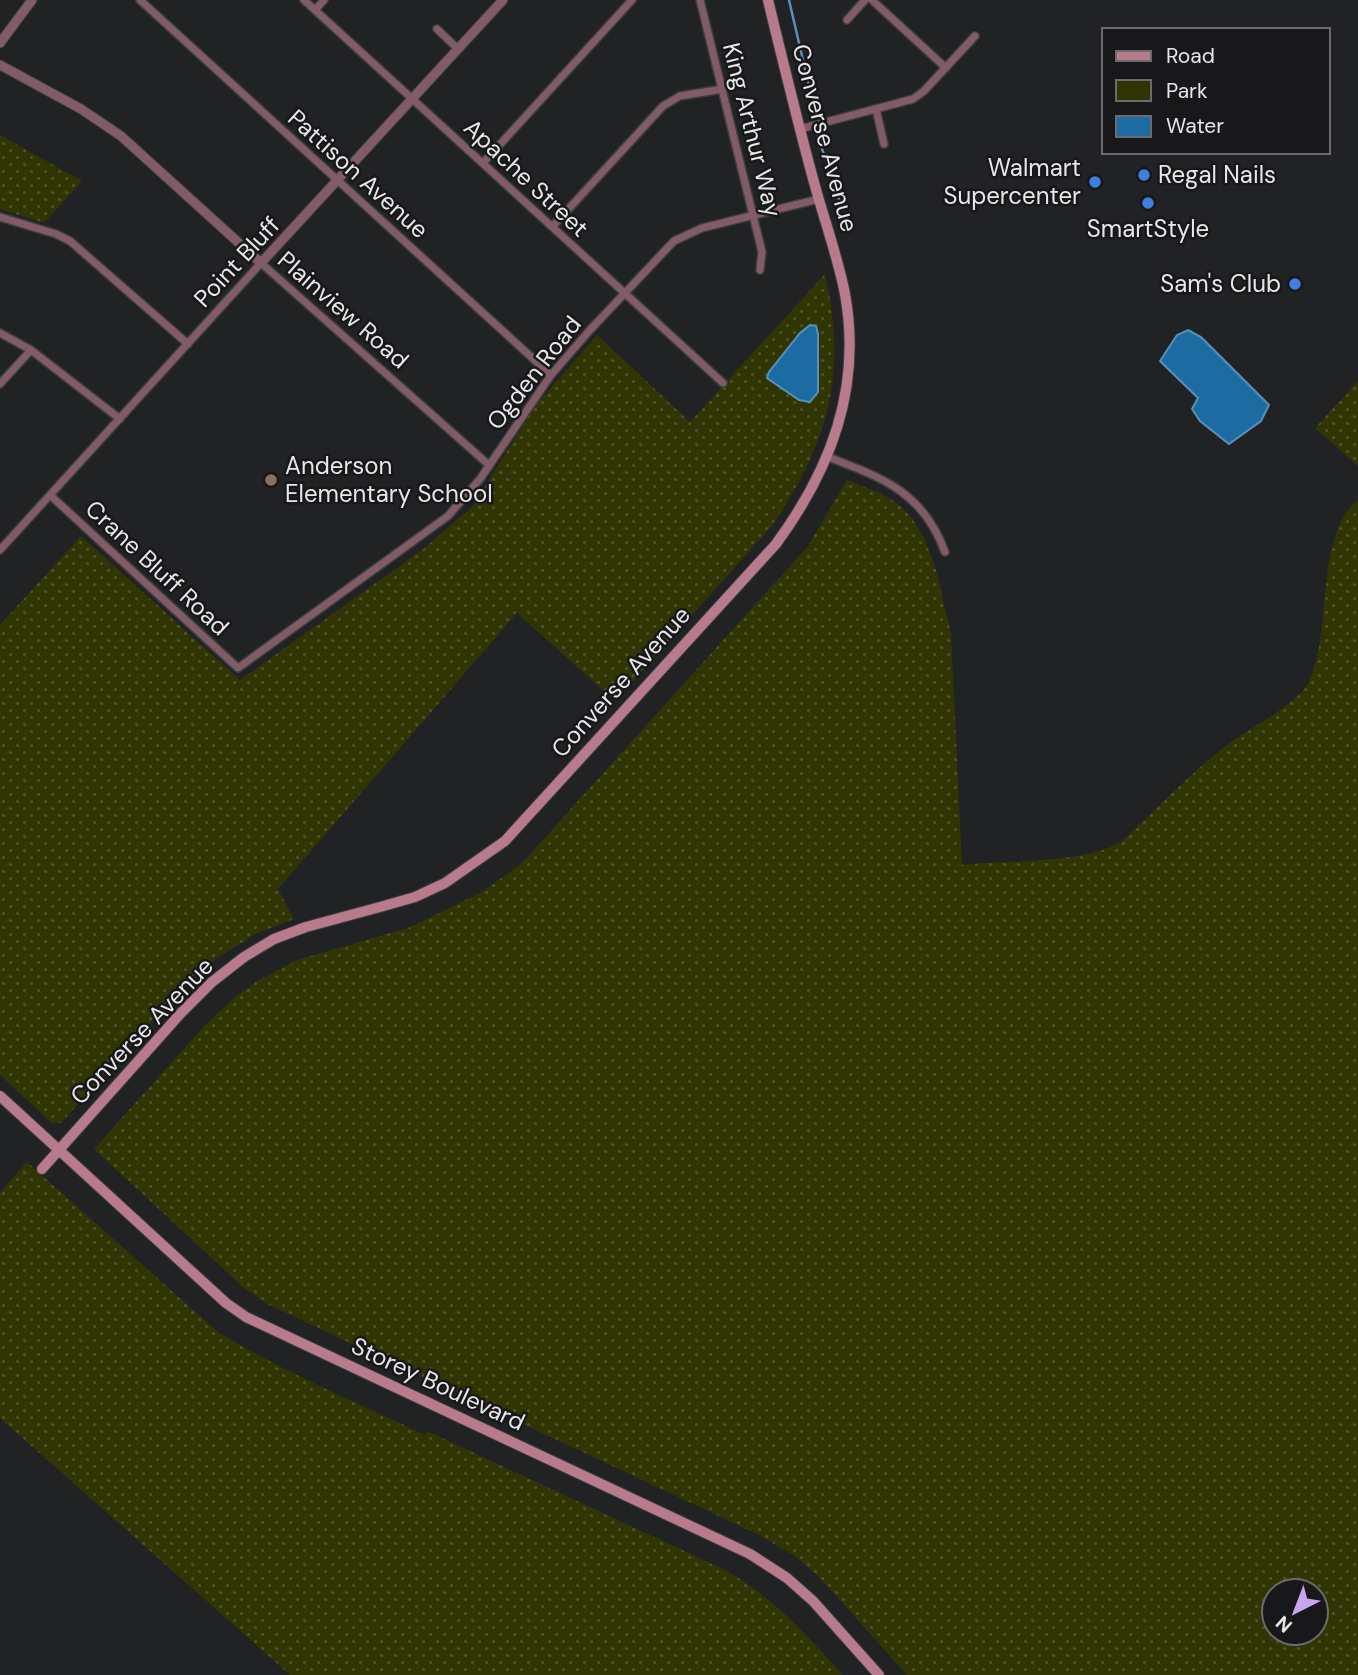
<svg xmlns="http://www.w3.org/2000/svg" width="1358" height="1675" viewBox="0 0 1358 1675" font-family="'DM Sans',sans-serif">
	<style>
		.green { fill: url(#green-dots); fill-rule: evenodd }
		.water { fill: #1c6ba3; stroke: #5990b8; stroke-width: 2 }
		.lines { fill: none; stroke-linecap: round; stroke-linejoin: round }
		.stream { stroke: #5990b8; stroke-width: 2.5 }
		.minor-casing { stroke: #3d3e40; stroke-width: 10 }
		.tertiary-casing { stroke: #3d3e40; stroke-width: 11 }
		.secondary-casing { stroke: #3d3e40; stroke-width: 12 }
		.minor { stroke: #815b65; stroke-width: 7 }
		.tertiary { stroke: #815b65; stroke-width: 9 }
		.secondary { stroke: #b87b8c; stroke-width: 10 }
		.shop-dot { fill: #3f7fe0; stroke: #18181b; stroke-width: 2.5 }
		.education-dot { fill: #8d6e63; stroke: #18181b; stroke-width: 2.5 }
		.labels { text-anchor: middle; stroke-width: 5; stroke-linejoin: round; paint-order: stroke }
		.street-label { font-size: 24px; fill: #e7e7e9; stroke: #18181b }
		.poi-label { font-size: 24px; fill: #e7e7e9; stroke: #18181b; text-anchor: end }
	</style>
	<defs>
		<pattern id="green-dots" width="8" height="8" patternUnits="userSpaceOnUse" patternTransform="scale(1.75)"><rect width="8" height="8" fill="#313503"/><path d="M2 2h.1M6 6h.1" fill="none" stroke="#4f5228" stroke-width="1.8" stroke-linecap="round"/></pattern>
	</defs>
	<rect width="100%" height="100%" fill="#212224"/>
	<path class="green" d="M0 135 82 181 44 223 0 209Z
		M825 274C848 374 828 444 771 527L615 701 517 613 278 889 294 919 255 934 216 959 190 979 61 1123H52L0 1075V625L81 536 240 680 422 550 473 506 535 406 597 335 690 422Z
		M1358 381V466L1315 428Z
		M847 480 882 494 898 504 912 518 925 540 936 570 951 633 962 865C1008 860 1083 864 1121 842 1155 810 1188 776 1224 747 1245 731 1298 704 1308 683 1334 634 1313 537 1358 500V1675H907L820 1578 795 1556 757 1534 267 1304 243 1287 94 1149 207 1023 234 998 257 981 297 960 411 927 482 892 522 863 808 546ZM1274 1591H1316V1633H1274Z
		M27 1162 218 1332C283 1372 355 1402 425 1435L427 1431 727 1571C775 1599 806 1634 843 1675H290L0 1418V1192Z"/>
	<path class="water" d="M810 325 816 326 818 334V392L810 402 799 400 767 378 769 372 800 333Z
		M1188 330 1201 337 1269 405 1261 421 1229 444 1200 421 1192 409 1198 398 1160 361 1177 335Z"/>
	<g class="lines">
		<path class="stream" d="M789 0 816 116
			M816 131 841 205"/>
		<defs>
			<path id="minor" d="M140 0 551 375
				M304 0 723 383
				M700 0 762 252 760 270
				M872 0 946 68
				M315 10 324 0
				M847 20 865 0
				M437 29 458 49
				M876 109 884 144
				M800 129 913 99 924 91 975 36
				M483 163 632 0
				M0 217 56 234 70 241 188 344
				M552 227 663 106 680 96 723 89
				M0 333 31 350 120 419
				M0 384 31 350
				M828 457C883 478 923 492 945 552
				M50 495 238 668 448 516 480 479 551 375 590 330 674 241 702 228 819 199
				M0 550 261 263 489 465"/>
			<path id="tertiary" d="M0 43 32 0
				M0 65 81 109 121 136 261 263 503 0"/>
			<path id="secondary" d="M0 1096 226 1303 246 1317 750 1554 787 1578 813 1601 879 1675
				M42 1169 181 1013 212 982 244 957 274 939 306 927 380 907 415 897 445 883 505 841 776 544C831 469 862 388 845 294 838 258 825 222 815 186 798 124 783 62 768 0"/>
		</defs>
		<use href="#minor" class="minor-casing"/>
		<use href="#tertiary" class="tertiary-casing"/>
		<use href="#secondary" class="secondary-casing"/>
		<use href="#minor" class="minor"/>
		<use href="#tertiary" class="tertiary"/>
		<use href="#secondary" class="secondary"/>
	</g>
	<g class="shop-dot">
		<circle cx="1144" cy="175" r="7"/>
		<circle cx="1095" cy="182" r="7"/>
		<circle cx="1148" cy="203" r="7"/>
		<circle cx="1295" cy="284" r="7"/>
	</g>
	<circle class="education-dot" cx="271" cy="480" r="7"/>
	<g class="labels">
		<g class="street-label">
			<text transform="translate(752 130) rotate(76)" y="8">King Arthur Way</text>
			<text transform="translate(825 138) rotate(75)" y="8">Converse Avenue</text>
			<text transform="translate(358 174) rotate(42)" y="8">Pattison Avenue</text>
			<text transform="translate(526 178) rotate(43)" y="8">Apache Street</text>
			<text transform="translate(237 262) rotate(-47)" y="8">Point Bluff</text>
			<text transform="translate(343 310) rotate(41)" y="8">Plainview Road</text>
			<text transform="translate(534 373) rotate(-52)" y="8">Ogden Road</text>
			<text transform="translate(157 568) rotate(43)" y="8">Crane Bluff Road</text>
			<text transform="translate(621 682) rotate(-48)" y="8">Converse Avenue</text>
			<text transform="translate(142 1031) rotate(-46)" y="8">Converse Avenue</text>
			<text transform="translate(438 1384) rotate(25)" y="8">Storey Boulevard</text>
		</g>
		<g class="poi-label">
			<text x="1081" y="176">Walmart<tspan x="1081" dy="28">Supercenter</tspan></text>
			<text x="1158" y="183" text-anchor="start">Regal Nails</text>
			<text x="1148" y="237" text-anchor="middle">SmartStyle</text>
			<text x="1281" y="292">Sam's Club</text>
			<text x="285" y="474" text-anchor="start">Anderson<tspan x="285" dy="28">Elementary School</tspan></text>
		</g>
	</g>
	<rect x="1102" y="28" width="228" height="126" fill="#18181b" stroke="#6b6b6d" stroke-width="2"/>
	<rect x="1116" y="51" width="35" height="10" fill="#b87b8c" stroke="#6b6b6d" stroke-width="2"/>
	<text x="1166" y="63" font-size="21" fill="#e7e7e9">Road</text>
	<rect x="1116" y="80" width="35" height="21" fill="#313503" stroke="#6b6b6d" stroke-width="2"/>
	<text x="1166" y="98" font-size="21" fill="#e7e7e9">Park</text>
	<rect x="1116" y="116" width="35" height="21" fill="#1c6ba3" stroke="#6b6b6d" stroke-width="2"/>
	<text x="1166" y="133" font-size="21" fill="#e7e7e9">Water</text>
	<g transform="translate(1295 1612) rotate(222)"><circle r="33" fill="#18181b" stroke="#6b6b6d" stroke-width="2"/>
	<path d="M0-5L12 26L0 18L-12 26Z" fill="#c8a5ee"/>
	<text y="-10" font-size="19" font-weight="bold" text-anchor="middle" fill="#e7e7e9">N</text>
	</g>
</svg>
